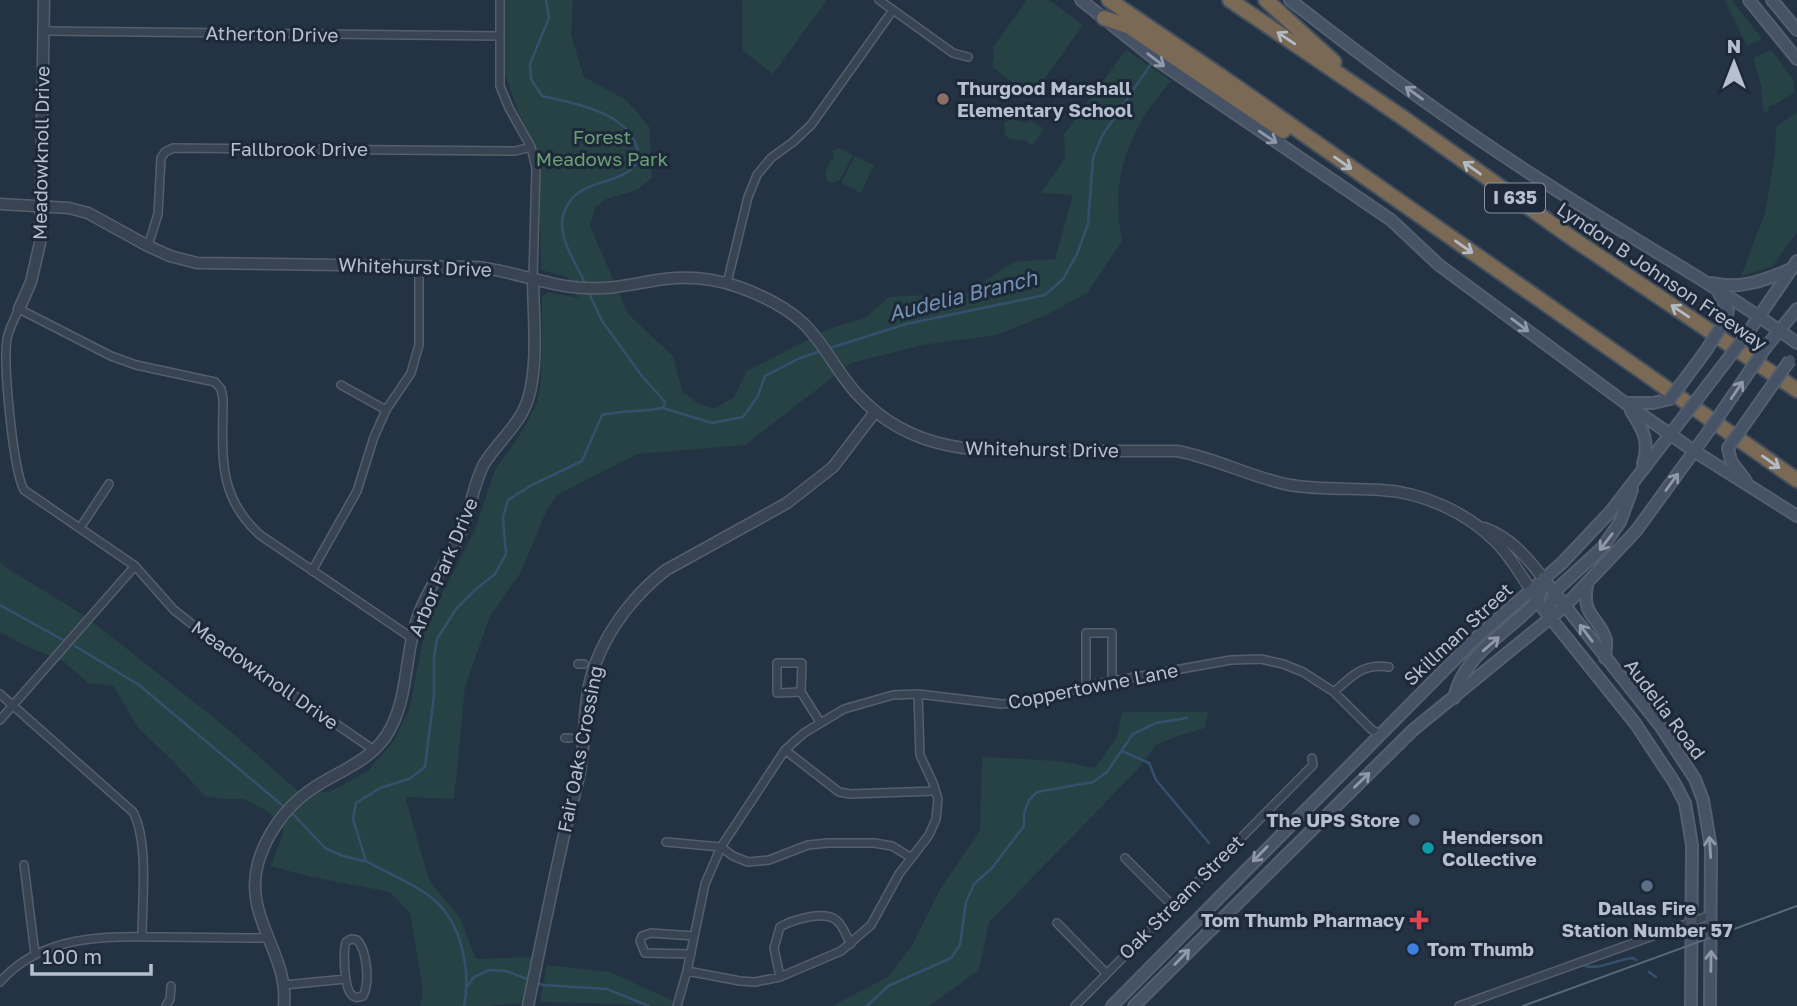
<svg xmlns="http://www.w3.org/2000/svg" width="1797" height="1006" viewBox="0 0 1797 1006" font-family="'Golos Text',sans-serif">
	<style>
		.green { fill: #264245 }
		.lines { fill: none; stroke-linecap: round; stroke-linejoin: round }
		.stream { stroke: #364f6c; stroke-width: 2.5 }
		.minor-casing { stroke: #545f6d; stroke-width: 10 }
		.tertiary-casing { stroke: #545f6d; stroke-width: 13 }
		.secondary-casing { stroke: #545f6d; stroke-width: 14 }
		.motorway-casing { stroke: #434f5e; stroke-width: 18 }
		.minor { stroke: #394453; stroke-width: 7 }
		.tertiary { stroke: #394453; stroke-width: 10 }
		.secondary { stroke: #465367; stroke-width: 10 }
		.motorway { stroke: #7a6a55; stroke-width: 14 }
		.tram { stroke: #5a697a; stroke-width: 2 }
		.secondary-bridge-casing { stroke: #545f6d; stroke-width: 14; stroke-linecap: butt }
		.secondary-bridge { stroke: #465367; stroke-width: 10 }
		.oneway { stroke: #b3bbc7 }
		.oneway2 { stroke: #8f99a9 }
		.education-dot { fill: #8d6e63; stroke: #1d2939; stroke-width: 2.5 }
		.service-dot { fill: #5c6f8a; stroke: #1d2939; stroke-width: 2.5 }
		.culture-dot { fill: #0f9aa8; stroke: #1d2939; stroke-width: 2.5 }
		.health-dot { fill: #e0444e; stroke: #1d2939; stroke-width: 2.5 }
		.shop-dot { fill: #3f7fe0; stroke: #1d2939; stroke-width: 2.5 }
		.labels { text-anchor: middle; stroke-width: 6; stroke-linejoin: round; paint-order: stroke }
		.shield { fill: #1d2939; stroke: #8892a1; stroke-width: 2 }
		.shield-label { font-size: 18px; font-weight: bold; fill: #b6bfcd }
		.street-label { font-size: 19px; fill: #b6bfcd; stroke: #1d2939 }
		.poi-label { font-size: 19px; font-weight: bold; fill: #b6bfcd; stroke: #1d2939; text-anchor: start }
		.park-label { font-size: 19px; fill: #6ba075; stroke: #1d2939 }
		.water-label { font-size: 21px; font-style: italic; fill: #7391b3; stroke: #1d2939 }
	</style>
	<rect width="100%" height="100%" fill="#243344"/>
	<path class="green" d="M505 0H573L571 35 584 77 626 100 649 126 652 177 637 190 606 199 595 208 590 226 628 314 673 356 682 391 696 402 714 409 734 397 747 371 829 329 865 318 889 297 966 293 1014 262 1055 259 1073 195 1041 193 1065 158 1064 134 1126 50 1171 81C1129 129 1109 177 1122 241L1087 293 1046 315 997 335 922 345 851 363 745 445 637 454 557 495 547 509 521 572 490 616 465 687 454 799 405 797 429 880 460 918 476 959 532 957 522 1003 486 1006H420L423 990 410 913 390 892 307 876 271 866 284 831 269 812 244 799H222L205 796 170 758 139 729 113 686 88 683 63 661 28 647 0 632V562L5 567 85 616 222 724 298 791 329 792 367 772 394 741 410 707 426 625 475 530 495 470 523 430 537 403 541 378 542 297 548 292 578 298 568 277 541 270 539 155 518 111 505 74Z
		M742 0H827L773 74 743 51Z
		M1027 0H1049L1083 25 1032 96 992 67 994 55 993 47Z
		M1724 0H1732L1762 39 1747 46Z
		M1771 50 1793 79 1795 92 1776 104 1769 106 1768 112 1763 111 1761 85 1753 58Z
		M1797 112V232L1772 267 1741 276 1765 213 1775 153 1776 127Z
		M1012 119 1026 123 1031 120 1044 129 1034 144H1029L1027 141 1010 139 1005 135 1004 122Z
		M839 148 853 155 840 180 832 183 827 180 825 173 831 159H834L833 151Z
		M855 156 874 165 861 193 841 183Z
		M1122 712H1208L1205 728 1177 736 1156 745 1139 768 989 922 979 970 929 1006H832L888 977 911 947 941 888 980 831 982 757 1059 761 1095 768 1117 737Z
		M547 965 610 972 684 1006C636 1006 589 1002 540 1002Z"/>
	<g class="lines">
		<path class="stream" d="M546 0 549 18 530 64 531 79 542 96C573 103 628 112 637 148 638 153 640 159 636 164 621 185 584 178 568 204 551 231 575 260 586 285
			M827 349 906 324 1045 295 1063 279 1077 254 1088 224 1093 158 1102 136 1153 61
			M663 408 712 423 743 417 758 396 765 376 800 358 821 351
			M0 605 63 640
			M75 646 139 685 282 805
			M1122 751 1149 763 1156 780 1209 843
			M293 814 325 848 343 856 364 861
			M1585 966C1601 970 1617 959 1633 958L1636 960
			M1649 972 1656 977
			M466 988 474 977 489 970 506 971 543 985 607 989 649 1006
			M464 1006C471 971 462 923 433 899 417 885 385 872 366 861L353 819 356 803 380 788 409 779 425 767 434 695V658L437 639 456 609 476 589 495 574 506 554 503 517 508 500 532 485 582 461 602 415C623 410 642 412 663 408L665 402 642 376 602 321 588 291
			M867 1006 888 986 951 958 960 945 966 902 974 884 992 868 1024 826V813L1029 800 1037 792 1093 782 1107 772 1133 734 1156 723 1187 718"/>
		<defs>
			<path id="minor" d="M500 0V86L509 108 531 147 536 168 533 278
				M879 0 953 53 968 57
				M44 31 499 36
				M148 246 158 214 161 158 165 152 173 148 515 151 531 147
				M727 283 748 197 757 175 771 158 793 142 811 125 893 10
				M341 385 386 410
				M80 528 109 484
				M312 571 357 491 374 437 386 410 411 373 419 345V266
				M578 664H584
				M1086 687V633H1112V681
				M801 692 802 663H777V693L801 692 820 722
				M1334 692C1352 675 1364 663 1389 667
				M0 694 133 812C149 842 142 902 142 937
				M0 720 135 566
				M565 738H570
				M374 750 207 636 174 610 135 566 24 490C13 469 3 364 7 339 9 329 14 319 19 309L111 356 136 365 215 382 221 389 223 399C223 454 216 495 260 535L412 638
				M785 750 839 792 850 794 935 791
				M666 842 721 847 733 856 748 862 769 860 808 845 828 843H874L892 846 910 857
				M1125 858 1173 906
				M24 865 35 954
				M1057 923 1106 973
				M351 939 357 940C367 950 370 983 363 996 358 997 356 999 352 995 344 989 343 951 346 942Z
				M691 954 645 953 640 941 642 936 651 933 694 936
				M687 971 740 981 755 982 780 977 841 951 871 925 899 874 929 835 936 819 938 799 933 783 920 755 918 694
				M780 977 774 948 780 927C792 920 824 910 836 920 843 925 846 936 851 944
				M0 982C42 934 107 936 165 937 200 937 234 938 268 938
				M284 985 346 979
				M166 1006 170 999 171 986
				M677 1006 687 971 705 884 721 847 785 750 804 733 844 709 893 695 918 694 1002 704 1019 703 1102 683 1231 660 1261 659 1283 664 1303 672 1334 692 1371 729 1379 734
				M1075 1006 1313 765 1312 758
				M1459 1006 1711 915"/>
			<path id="tertiary" d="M0 204 69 208 88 213 148 246 170 256 197 263 477 267C514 271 550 287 587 288 614 290 639 282 665 279 689 276 716 279 739 287 761 295 786 307 803 323 825 344 837 373 858 395 915 457 989 452 1066 451 1103 451 1140 451 1177 451 1216 458 1252 478 1290 485 1320 490 1351 488 1381 490 1422 492 1468 513 1496 542 1510 556 1520 574 1531 590
				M19 309 31 282 40 243 44 0
				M1484 528C1510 537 1527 557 1543 578
				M284 1006C289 953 243 918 258 863 266 835 285 808 309 791 335 772 367 764 386 736 409 701 404 657 417 619 427 589 447 563 460 534 471 512 472 486 484 464 498 441 520 425 528 399 539 364 533 314 533 278
				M528 1006C539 952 550 898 562 844 567 820 575 796 580 772 586 736 582 697 596 662 610 626 636 593 666 570L787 503 833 467 875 412"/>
			<path id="secondary" d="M1081 0 1155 59 1391 220 1439 265 1628 405 1694 451 1797 516
				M1290 0C1374 66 1460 129 1550 186 1632 239 1718 286 1797 343
				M1749 0 1797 59
				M1772 0 1797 30
				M1712 283C1740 290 1766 280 1791 269
				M1719 293 1728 311 1726 319
				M1747 334 1797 261
				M1766 347 1797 309
				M1625 403H1653L1670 399
				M1631 411C1643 429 1650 442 1643 464
				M1728 448 1731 461 1746 481
				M1543 578 1661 727 1695 779 1703 800 1711 848 1710 1006
				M1587 586C1581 617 1600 617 1606 640 1607 645 1605 653 1605 658
				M1531 590 1537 601 1635 723 1674 782 1685 803 1692 845 1691 1006
				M1551 619 1550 607 1554 592 1602 548 1620 522 1632 490
				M1454 698C1464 653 1507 634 1537 601L1542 589 1543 578
				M1112 1006 1475 639 1562 563 1611 511 1685 415
				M1134 1006 1413 730 1565 606 1636 531 1708 432"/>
			<path id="motorway" d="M1109 0 1228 81 1797 480
				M1230 0 1402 117 1569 236 1797 390
				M1266 0 1334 62
				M1104 18 1128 26 1283 131"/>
		</defs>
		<use href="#minor" class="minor-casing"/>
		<use href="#tertiary" class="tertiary-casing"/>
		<use href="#secondary" class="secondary-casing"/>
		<use href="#motorway" class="motorway-casing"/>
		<use href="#minor" class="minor"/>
		<use href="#tertiary" class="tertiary"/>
		<use href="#secondary" class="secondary"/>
		<use href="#motorway" class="motorway"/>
		<path class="tram" d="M1523 1006 1797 906"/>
		<defs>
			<path id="secondary-bridge" d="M1670 399 1705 352 1726 319
				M1685 415 1747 334
				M1708 432 1766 347
				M1728 448 1790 360"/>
		</defs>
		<use href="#secondary-bridge" class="secondary-bridge-casing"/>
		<use href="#secondary-bridge" class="secondary-bridge"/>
	</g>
	<defs><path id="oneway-shaft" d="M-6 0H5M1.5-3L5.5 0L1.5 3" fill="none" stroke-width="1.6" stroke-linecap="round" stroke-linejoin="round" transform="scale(1.75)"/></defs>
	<g class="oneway">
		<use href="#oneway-shaft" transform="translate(1286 38) rotate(-146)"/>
		<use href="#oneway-shaft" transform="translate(1343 163) rotate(35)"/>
		<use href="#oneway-shaft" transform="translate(1472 168) rotate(-144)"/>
		<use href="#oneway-shaft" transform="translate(1464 247) rotate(35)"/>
		<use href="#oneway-shaft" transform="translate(1680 311) rotate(-146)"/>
		<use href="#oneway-shaft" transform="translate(1771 462) rotate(35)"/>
	</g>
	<g class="oneway2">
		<use href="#oneway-shaft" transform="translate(1156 60) rotate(37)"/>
		<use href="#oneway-shaft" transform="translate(1414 93) rotate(-144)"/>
		<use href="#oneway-shaft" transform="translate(1268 137) rotate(34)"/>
		<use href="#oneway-shaft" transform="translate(1520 325) rotate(37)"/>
		<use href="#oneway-shaft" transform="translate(1737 390) rotate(-56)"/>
		<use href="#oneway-shaft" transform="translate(1672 482) rotate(-54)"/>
		<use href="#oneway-shaft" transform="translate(1606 542) rotate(127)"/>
		<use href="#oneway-shaft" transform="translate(1586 633) rotate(-127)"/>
		<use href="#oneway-shaft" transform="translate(1491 644) rotate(-41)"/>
		<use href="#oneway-shaft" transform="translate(1362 780) rotate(-44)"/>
		<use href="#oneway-shaft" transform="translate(1710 847) rotate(-94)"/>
		<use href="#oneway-shaft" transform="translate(1260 854) rotate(134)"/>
		<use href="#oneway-shaft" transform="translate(1182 957) rotate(-46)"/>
		<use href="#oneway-shaft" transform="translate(1711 961) rotate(-89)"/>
	</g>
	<circle class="education-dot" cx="943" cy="99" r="7"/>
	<g class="service-dot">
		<circle cx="1414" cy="820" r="7"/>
		<circle cx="1647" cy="886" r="7"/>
	</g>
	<circle class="culture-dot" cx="1428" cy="848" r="7"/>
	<path class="health-dot" d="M1415.5 909.5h7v7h7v7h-7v7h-7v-7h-7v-7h7z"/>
	<circle class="shop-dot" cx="1413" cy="949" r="7"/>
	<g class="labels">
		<rect class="shield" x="1485" y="183.5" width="60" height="29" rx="5"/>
		<g class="shield-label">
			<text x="1515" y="204">I 635</text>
		</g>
		<g class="street-label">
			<text transform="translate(272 34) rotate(1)" y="7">Atherton Drive</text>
			<text x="299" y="156">Fallbrook Drive</text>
			<text transform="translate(41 153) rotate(-89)" y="7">Meadowknoll Drive</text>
			<text transform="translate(415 267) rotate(2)" y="7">Whitehurst Drive</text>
			<text transform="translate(1662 276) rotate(34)" y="7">Lyndon B Johnson Freeway</text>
			<text transform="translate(1042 449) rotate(1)" y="7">Whitehurst Drive</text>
			<text transform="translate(443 567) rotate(-67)" y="7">Arbor Park Drive</text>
			<text transform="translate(1458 634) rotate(-43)" y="7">Skillman Street</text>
			<text transform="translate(265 675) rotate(35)" y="7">Meadowknoll Drive</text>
			<text transform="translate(1093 686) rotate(-11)" y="7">Coppertowne Lane</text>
			<text transform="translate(1665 709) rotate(53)" y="7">Audelia Road</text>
			<text transform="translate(580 749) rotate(-79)" y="7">Fair Oaks Crossing</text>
			<text transform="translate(1181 897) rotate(-45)" y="7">Oak Stream Street</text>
		</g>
		<g class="poi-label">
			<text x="957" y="95">Thurgood Marshall<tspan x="957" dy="22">Elementary School</tspan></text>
			<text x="1400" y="827" text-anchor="end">The UPS Store</text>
			<text x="1442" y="844">Henderson<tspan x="1442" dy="22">Collective</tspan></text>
			<text x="1647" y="915" text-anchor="middle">Dallas Fire<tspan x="1647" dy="22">Station Number 57</tspan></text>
			<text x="1405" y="927" text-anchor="end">Tom Thumb Pharmacy</text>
			<text x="1427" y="956">Tom Thumb</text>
		</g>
		<g class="park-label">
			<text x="602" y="144">Forest<tspan x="602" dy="22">Meadows Park</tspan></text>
		</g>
		<g class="water-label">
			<text transform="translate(963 296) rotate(-14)" y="7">Audelia Branch</text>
		</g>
	</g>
	<g transform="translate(1734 63)" stroke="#1d2939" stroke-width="5" paint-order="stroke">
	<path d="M0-5L12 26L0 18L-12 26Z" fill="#b6bfcd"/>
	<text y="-10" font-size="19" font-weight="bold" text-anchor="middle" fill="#b6bfcd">N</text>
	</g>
	<path d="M32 964v10h119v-10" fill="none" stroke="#b6bfcd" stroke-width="3.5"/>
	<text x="42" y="964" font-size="21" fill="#b6bfcd" stroke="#1d2939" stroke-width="5" paint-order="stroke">100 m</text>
</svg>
